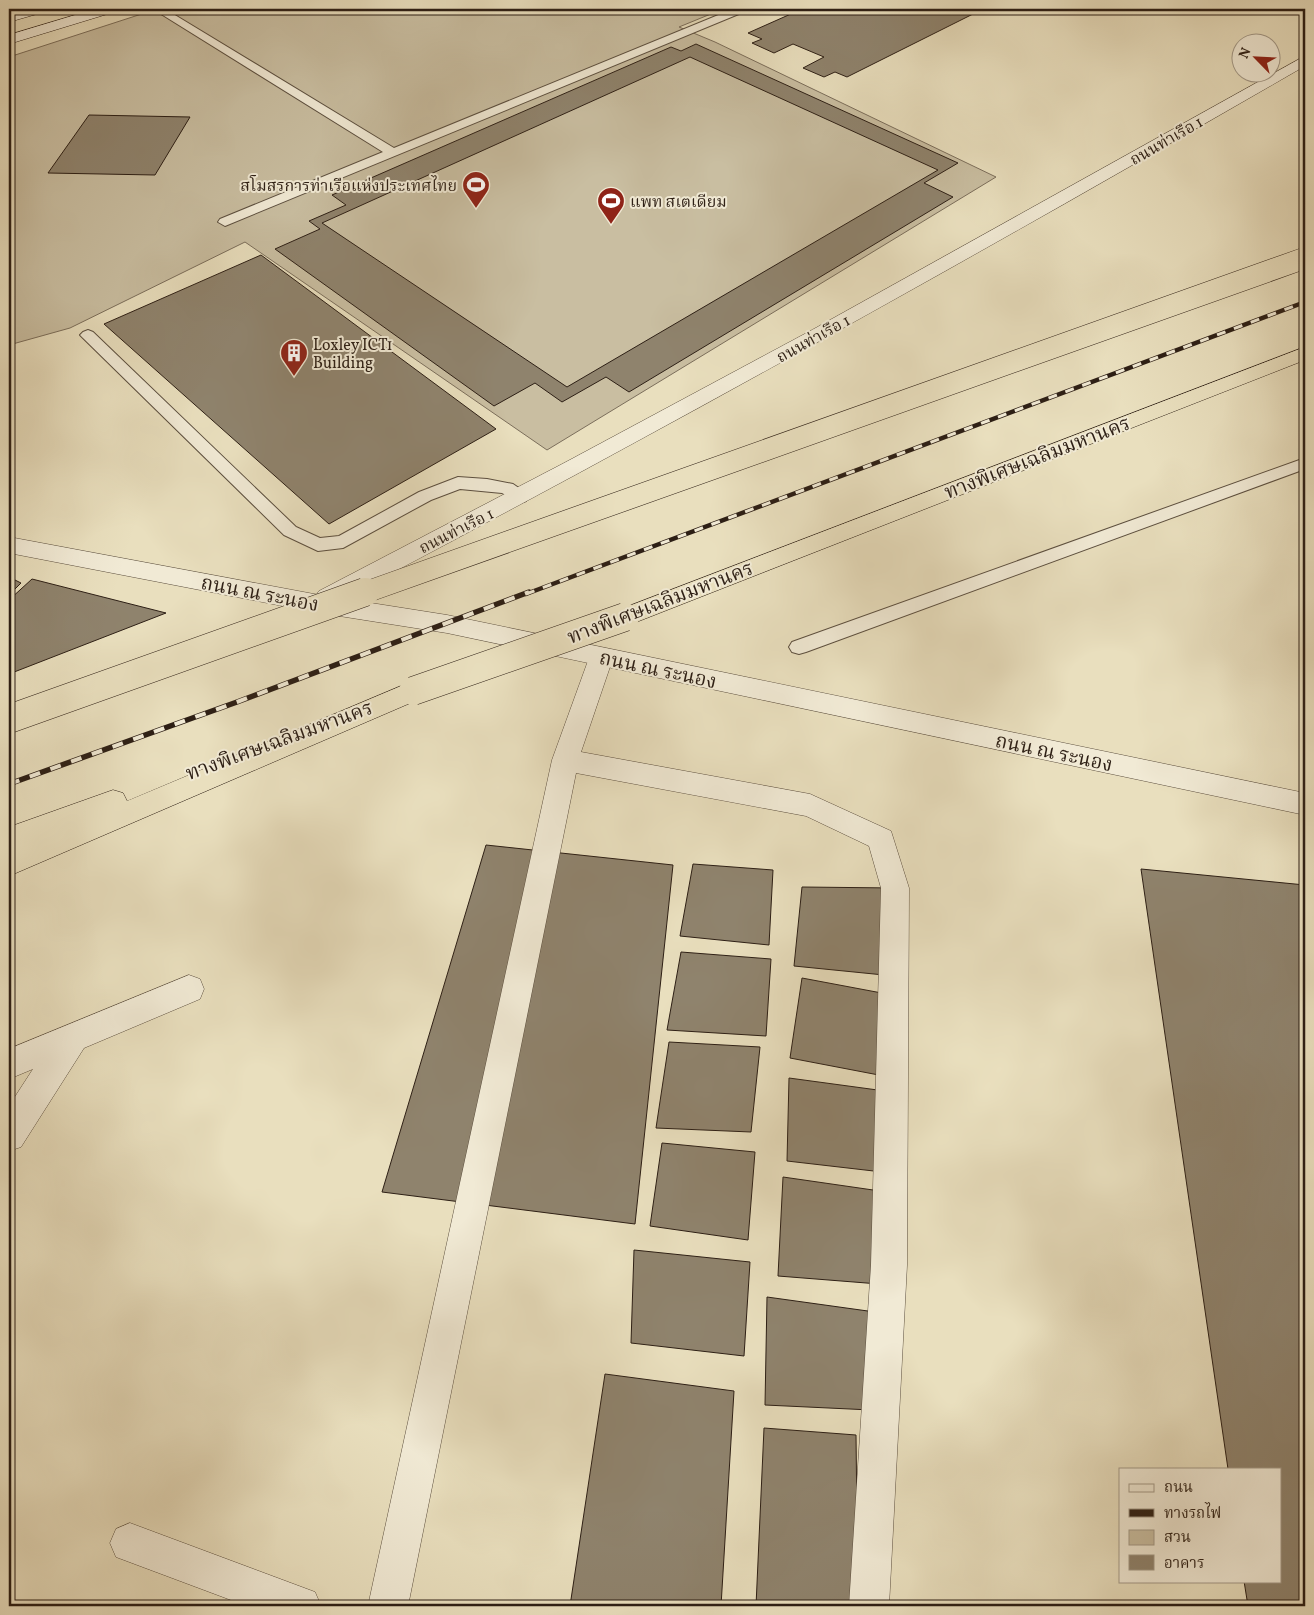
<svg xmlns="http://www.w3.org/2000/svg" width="1314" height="1615" viewBox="0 0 1314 1615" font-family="Vollkorn,'Noto Serif Thai',serif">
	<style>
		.green { fill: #c9bea1; stroke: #7b6e5b }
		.building { fill: #8f836d; stroke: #2d1f15; fill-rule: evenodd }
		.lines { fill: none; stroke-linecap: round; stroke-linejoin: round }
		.service-casing { stroke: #5c4f3f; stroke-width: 2 }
		.minor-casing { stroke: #5c4f3f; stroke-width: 1 }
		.tertiary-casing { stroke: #5c4f3f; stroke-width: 1 }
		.secondary-casing { stroke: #2d1f15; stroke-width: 1 }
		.motorway-casing { stroke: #2d1f15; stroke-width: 1 }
		.service { fill: #f1ead5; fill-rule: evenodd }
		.minor { fill: #f1ead5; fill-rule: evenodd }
		.tertiary { fill: #f1ead5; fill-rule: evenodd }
		.secondary { fill: #f1ead5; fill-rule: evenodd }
		.motorway { fill: #e9dfbe; fill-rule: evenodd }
		.rail-far1-casing { stroke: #2d1f15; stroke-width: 4.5 }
		.rail-casing { stroke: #2d1f15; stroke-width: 5.5 }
		.rail-far1 { stroke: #f1ead5; stroke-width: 3; stroke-dasharray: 9; stroke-linecap: butt }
		.rail { stroke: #f1ead5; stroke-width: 4; stroke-dasharray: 11; stroke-linecap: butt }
		.motorway-bridge-far1-casing { stroke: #2d1f15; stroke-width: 22; stroke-linecap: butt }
		.motorway-bridge-casing { stroke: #2d1f15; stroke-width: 29; stroke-linecap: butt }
		.motorway-bridge-far1 { stroke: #e9dfbe; stroke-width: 21 }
		.motorway-bridge { stroke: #e9dfbe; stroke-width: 28 }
		.labels { text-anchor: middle; stroke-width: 4; stroke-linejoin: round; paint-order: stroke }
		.far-street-label { font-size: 16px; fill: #2d1f15; stroke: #f1ead5 }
		.far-poi-label { font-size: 16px; fill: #2d1f15; stroke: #f1ead5; text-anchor: start }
		.street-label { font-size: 20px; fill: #2d1f15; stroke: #f1ead5 }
	</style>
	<rect width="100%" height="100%" fill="#e9dfbe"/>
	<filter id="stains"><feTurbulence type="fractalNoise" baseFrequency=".004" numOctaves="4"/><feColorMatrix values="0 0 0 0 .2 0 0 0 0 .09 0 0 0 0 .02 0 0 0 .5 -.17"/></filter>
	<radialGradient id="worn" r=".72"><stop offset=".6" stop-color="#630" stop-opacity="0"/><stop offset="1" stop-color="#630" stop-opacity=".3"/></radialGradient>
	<path class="green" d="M157 9H723L679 27 715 42 996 177 547 450 245 242 70 328 9 345V57Z"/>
	<path class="building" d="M802 9H983L847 77 835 72 824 77 803 68 824 57 793 44 774 53 752 43 762 39 748 33Z
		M696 44 958 163 924 183 953 197 629 392 606 377 562 402 535 383 494 406 275 249 320 229 309 221 346 205 332 195 671 47 681 51ZM690 57 938 170 567 387 322 223Z
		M89 115 190 117 155 175 48 173Z
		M261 255 496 429 329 524 104 324Z
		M9 577 21 583 9 595Z
		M32 579 166 613 9 674V600Z
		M486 845 673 865 635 1224 382 1192Z
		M693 864 773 870 769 945 680 936Z
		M1141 869 1305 885V1606H1248L1244 1581H1280V1469H1228Z
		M802 887 895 888 894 976 794 966Z
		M681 952 771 959 766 1036 667 1030Z
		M802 978 887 994 884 1076 790 1058Z
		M669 1042 760 1047 751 1132 656 1128Z
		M789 1078 885 1091 891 1173 787 1161Z
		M662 1143 755 1152 748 1240 650 1226Z
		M783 1177 880 1191 879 1284 778 1276Z
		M634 1250 750 1262 744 1356 631 1343Z
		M767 1297 875 1312 871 1410 765 1405Z
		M605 1374 734 1391 721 1606H570Z
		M764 1428 856 1435 858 1606H756Z"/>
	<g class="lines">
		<defs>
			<path id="service" d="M153 9H165L394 148 733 9H747L746 11 225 226 218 222 220 219 383 152Z
				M88 330 93 332 296 527 320 538 339 536 419 492 458 477 487 479 513 484 526 493 529 497 526 501 520 503 502 493 460 489 431 500 343 548 318 551 284 535 83 338 80 335 83 332Z
				M1305 458V469L806 652 799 654 792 652 789 647 792 642Z"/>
			<path id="minor" d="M1305 56V66C985 251 662 431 335 603L327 606 319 603 315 597 319 591 566 462 812 330Z
				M601 648 610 651 613 658 581 752 810 794 891 831 909 888 907 1265 889 1606H849L871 1265 881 888 869 846 806 816 576 773 408 1606H368L552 760 589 658 592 651Z
				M189 975 200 979 204 989 200 999 84 1048 21 1147 9 1151V1106L33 1069 9 1079V1049Z
				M130 1523 315 1592 321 1606H247L116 1557 110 1543 116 1529Z"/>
			<path id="tertiary" d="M9 537 314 594 447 615 1305 793V815L447 633 314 612 9 553Z"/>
			<path id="secondary" d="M25 9H46L44 12 9 22V14Z
				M95 9H116L114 12 9 44V35Z"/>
			<path id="motorway" d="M1305 347V360L634 623 625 626 616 623 613 617 616 611Z
				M413 681 422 684 426 691 422 698 9 876V827L113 790 123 793 127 801Z"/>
		</defs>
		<use href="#service" class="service-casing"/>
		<use href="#minor" class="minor-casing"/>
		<use href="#tertiary" class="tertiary-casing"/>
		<use href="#secondary" class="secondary-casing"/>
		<use href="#motorway" class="motorway-casing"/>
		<use href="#service" class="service"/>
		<use href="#minor" class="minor"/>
		<use href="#tertiary" class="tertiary"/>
		<use href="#secondary" class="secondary"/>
		<use href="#motorway" class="motorway"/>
		<defs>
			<path id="rail-far1" d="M526 594 1305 302"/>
			<path id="rail" d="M9 784 237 702 529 592"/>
		</defs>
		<use href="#rail-far1" class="rail-far1-casing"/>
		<use href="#rail" class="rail-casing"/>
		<use href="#rail-far1" class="rail-far1"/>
		<use href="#rail" class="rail"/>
		<defs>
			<path id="motorway-bridge-far1" d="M361 594 1305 258"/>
			<path id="motorway-bridge" d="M413 691 625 617
				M9 719 365 592"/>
		</defs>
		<use href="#motorway-bridge-far1" class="motorway-bridge-far1-casing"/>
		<use href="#motorway-bridge" class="motorway-bridge-casing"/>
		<use href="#motorway-bridge-far1" class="motorway-bridge-far1"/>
		<use href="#motorway-bridge" class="motorway-bridge"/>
	</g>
	<defs>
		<symbol id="stadium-pin" viewBox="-11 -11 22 30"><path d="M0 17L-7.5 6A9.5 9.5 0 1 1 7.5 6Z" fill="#8f2418" stroke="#f1ead5"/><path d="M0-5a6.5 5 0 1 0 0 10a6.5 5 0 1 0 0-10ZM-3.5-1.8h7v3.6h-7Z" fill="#fff"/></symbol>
		<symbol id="building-pin" viewBox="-11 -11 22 30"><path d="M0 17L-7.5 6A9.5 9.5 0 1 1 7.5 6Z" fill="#8f2418" stroke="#f1ead5"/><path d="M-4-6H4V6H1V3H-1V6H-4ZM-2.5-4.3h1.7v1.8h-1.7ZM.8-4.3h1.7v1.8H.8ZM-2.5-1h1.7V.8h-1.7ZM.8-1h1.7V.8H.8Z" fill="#fff"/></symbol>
	</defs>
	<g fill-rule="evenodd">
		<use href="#stadium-pin" x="460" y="169" width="32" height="43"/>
		<use href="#stadium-pin" x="595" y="185" width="32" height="43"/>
		<use href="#building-pin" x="278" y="337" width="32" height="43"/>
	</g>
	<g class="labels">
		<g class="far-street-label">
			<text transform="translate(1166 140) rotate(-30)" y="6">ถนนท่าเรือ 1</text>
			<text transform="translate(813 338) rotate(-29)" y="6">ถนนท่าเรือ 1</text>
			<text transform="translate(456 530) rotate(-27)" y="6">ถนนท่าเรือ 1</text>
		</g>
		<g class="far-poi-label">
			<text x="457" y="191" text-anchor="end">สโมสรการท่าเรือแห่งประเทศไทย</text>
			<text x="630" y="207">แพท สเตเดียม</text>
			<text x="313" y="350">Loxley ICT1<tspan x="313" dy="18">Building</tspan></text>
		</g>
		<g class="street-label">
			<text transform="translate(1037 457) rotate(-21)" y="7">ทางพิเศษเฉลิมมหานคร</text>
			<text transform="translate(260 593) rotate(11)" y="7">ถนน ณ ระนอง</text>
			<text transform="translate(660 602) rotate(-21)" y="7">ทางพิเศษเฉลิมมหานคร</text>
			<text transform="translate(658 669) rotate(12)" y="7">ถนน ณ ระนอง</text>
			<text transform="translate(279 740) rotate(-20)" y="7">ทางพิเศษเฉลิมมหานคร</text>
			<text transform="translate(1054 752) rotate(12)" y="7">ถนน ณ ระนอง</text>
		</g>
	</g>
	<rect width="1314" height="1615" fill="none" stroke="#e9dfbe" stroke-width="30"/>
	<rect x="10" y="10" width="1294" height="1595" fill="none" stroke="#2d1f15" stroke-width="2.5"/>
	<rect x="15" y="15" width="1284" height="1585" fill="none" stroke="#2d1f15"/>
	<rect x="1119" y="1468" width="162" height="115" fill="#f1ead5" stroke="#a39988"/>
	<rect x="1129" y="1484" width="25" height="8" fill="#f1ead5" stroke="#a39988"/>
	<text x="1164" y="1492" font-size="15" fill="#2d1f15">ถนน</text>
	<rect x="1129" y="1509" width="25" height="8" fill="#2d1f15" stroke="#a39988"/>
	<text x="1164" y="1518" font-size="15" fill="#2d1f15">ทางรถไฟ</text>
	<rect x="1129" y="1530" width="25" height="15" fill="#c9bea1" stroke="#a39988"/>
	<text x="1164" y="1542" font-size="15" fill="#2d1f15">สวน</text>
	<rect x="1129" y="1555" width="25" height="15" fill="#8f836d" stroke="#a39988"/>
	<text x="1164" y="1568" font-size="15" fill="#2d1f15">อาคาร</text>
	<g transform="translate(1256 58) rotate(294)"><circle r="24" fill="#f1ead5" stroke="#a39988"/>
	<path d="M0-4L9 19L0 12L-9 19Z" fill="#8f2418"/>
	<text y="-8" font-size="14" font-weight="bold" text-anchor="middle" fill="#2d1f15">N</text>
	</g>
	<rect width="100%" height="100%" filter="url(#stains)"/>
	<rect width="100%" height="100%" fill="url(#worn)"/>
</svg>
